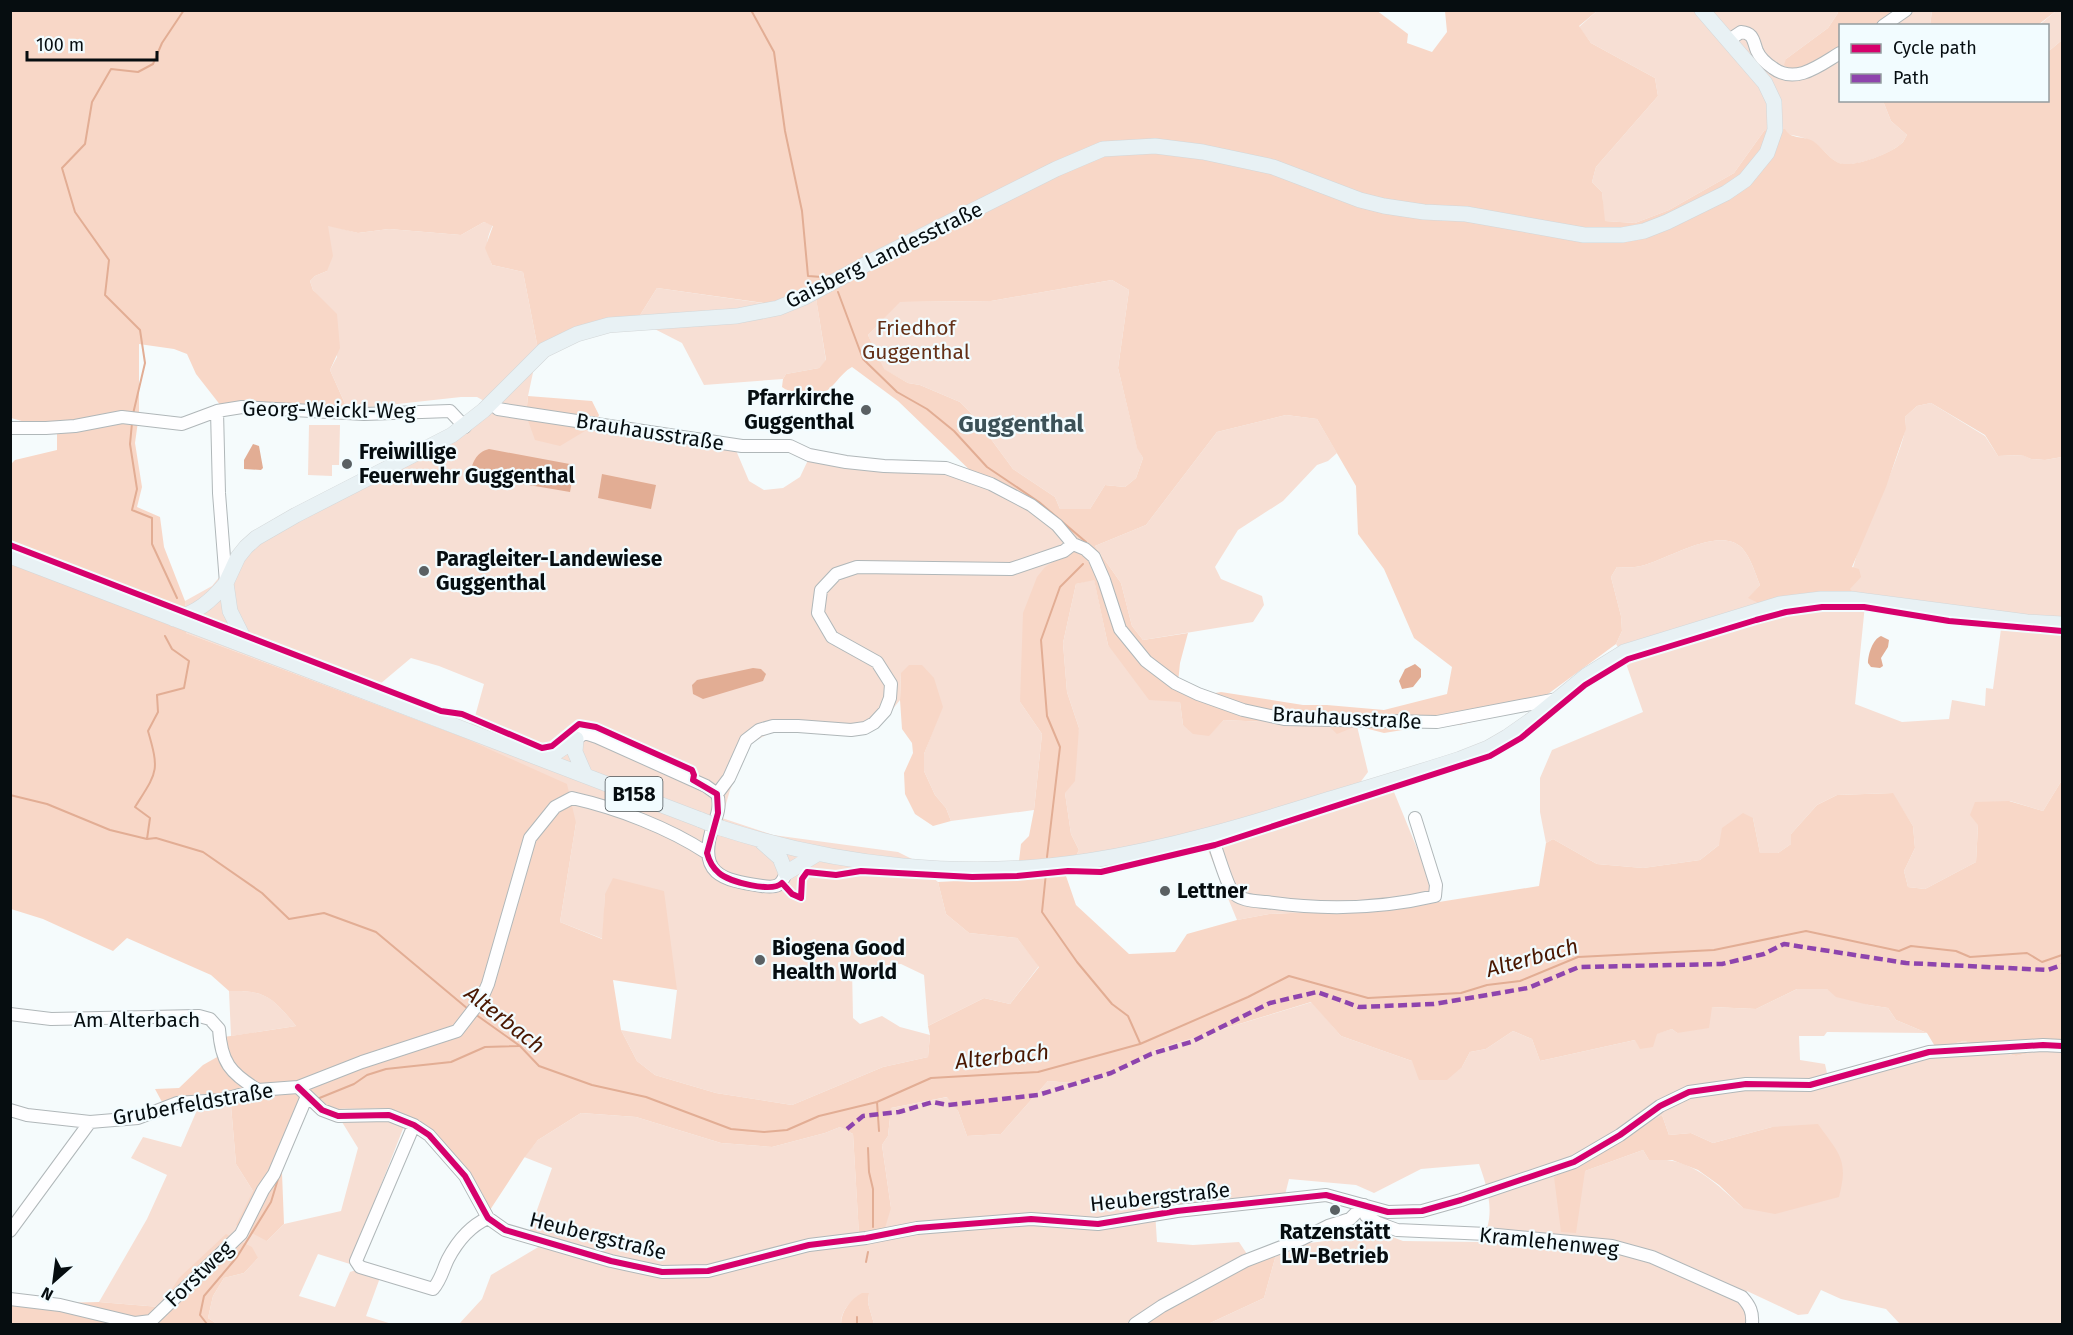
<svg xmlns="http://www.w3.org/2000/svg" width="2073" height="1335" viewBox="0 0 2073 1335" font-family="'Fira Sans',sans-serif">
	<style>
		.green { fill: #f7dfd4; fill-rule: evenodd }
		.forest { fill: #f8d7c7; fill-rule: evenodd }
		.water { fill: #e2ad94 }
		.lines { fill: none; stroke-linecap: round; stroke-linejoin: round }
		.stream { stroke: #e2ad94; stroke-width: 2 }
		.minor-casing { stroke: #b0b7b9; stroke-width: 14 }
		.major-casing { stroke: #d3d7d8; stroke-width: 16 }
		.minor { stroke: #fefeff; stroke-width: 12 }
		.major { stroke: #e8f1f4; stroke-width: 15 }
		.major-bridge-casing { stroke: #d3d7d8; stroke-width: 16; stroke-linecap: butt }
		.major-bridge { stroke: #e8f1f4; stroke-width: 15 }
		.quiet { stroke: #8e44ad; stroke-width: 4.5; stroke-dasharray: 9 4.5; stroke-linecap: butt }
		.cycleway-casing { stroke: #f2fcff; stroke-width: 10 }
		.cycleway { stroke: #d6006c; stroke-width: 6 }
		.poi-dot { fill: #5a6063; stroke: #f2fcff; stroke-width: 2 }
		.labels { text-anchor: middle; stroke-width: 4.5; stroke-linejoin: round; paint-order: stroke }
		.shield { fill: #f2fcff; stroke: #4d5558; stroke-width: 1.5 }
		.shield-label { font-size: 20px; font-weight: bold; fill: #060d10 }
		.street-label { font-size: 21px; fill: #060d10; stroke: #f2fcff }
		.park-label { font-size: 21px; fill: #643017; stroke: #f2fcff }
		.poi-label { font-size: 21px; font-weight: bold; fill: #060d10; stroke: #f2fcff; text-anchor: start }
		.water-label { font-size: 22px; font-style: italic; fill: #491700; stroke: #f2fcff }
		.quarter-label { font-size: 24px; font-weight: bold; fill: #3c5157; stroke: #f2fcff }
	</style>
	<rect width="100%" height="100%" fill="#f5fbfc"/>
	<path class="green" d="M1597 11H1837L1838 13 1828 28 1786 59 1840 50V100L1883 101 1891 121 1907 135C1906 136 1903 143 1902 143 1892 153 1856 167 1842 164 1831 162 1823 147 1813 142 1799 134 1780 134 1764 131L1734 173 1669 210 1635 223 1604 221 1602 192 1592 182 1596 167 1658 96 1655 78 1591 43 1579 27Z
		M1901 11H1932L1930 25 1879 26Z
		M2056 11H2062V40L2049 51 2048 57V26H2038Z
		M484 222 493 225C485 241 486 249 492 265L523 272 538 349 528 396 526 415 735 448 749 481 764 490 783 488 800 477 809 458 977 477 1060 520 1065 555 1020 702 1042 734 1034 810 951 821 946 808 935 795 924 771V754L942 707 901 673 900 700 879 726 826 733 773 731 750 744 730 790 722 818 773 835 898 852 912 859 938 882 946 914 969 933 1017 938 1039 966 1010 1004 984 998 928 1026 924 975 901 964 852 968 853 1018 860 1024 882 1016 900 1027 930 1035 928 1057 883 1067 792 1105 716 1093 655 1075 637 1061 621 1030 671 1039 677 990 605 894 603 939 560 922 576 823 460 736 474 720 484 684 439 666 411 658 380 684 407 716 186 633 185 601 212 586 253 536 451 428 486 402 477 397H461L352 409 346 406 330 370 337 357 323 302 313 290 310 281 315 276 327 271 328 225 358 233 389 229 461 235Z
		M1112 280 1129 290 1118 368 1137 447 1143 458 1136 478 1125 487 1105 485 1090 509H1060L1055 497 1013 469 974 416 960 402 920 385 908 383 883 369 868 335 899 302 991 301Z
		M814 285 826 361 819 368 786 374 783 379 704 385 682 343 637 320 657 288 777 305Z
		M1931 403 1985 436 1998 456 2023 455 2031 459 2045 460 2062 457V780L2043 811 2010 801 1978 825 1976 862 1925 889 1908 887 1904 871 1915 848 1913 826 1892 793 1837 795 1817 805 1791 834V844L1778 853H1760L1753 818 1700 860 1643 868 1597 864 1553 839 1546 843 1540 812V778L1552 750 1643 712 1623 655 1616 644 1622 631 1621 616 1611 577 1617 567C1625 567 1633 568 1641 566 1667 560 1719 525 1742 548 1751 558 1755 573 1760 585L1749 598 1864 604 1849 589C1854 546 1880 503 1895 462 1900 447 1907 433 1905 417L1917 406ZM1865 605 2001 629 1993 689 1986 688 1985 706 1952 700 1949 719 1902 722 1855 704Z
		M1286 415 1317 419 1337 453 1328 461 1317 465 1283 501 1238 530 1215 567 1221 579 1262 596 1264 605 1253 622 1143 640 1132 626 1121 583 1095 546 1146 525 1217 432Z
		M309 425H340L339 465H332V476L308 475Z
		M1094 579 1108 645 1180 702 1183 725 1209 735 1224 720 1357 726 1368 772 1359 784 1394 792 1439 902 1353 910 1269 914 1237 920 1205 843 1066 876 1079 850 1071 834 1065 793 1079 728 1067 692 1063 643 1076 584Z
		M1797 989H1827L1869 1005 1888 1008 1896 1020 1927 1033 1827 1032 1824 1036H1799L1800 1060 1825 1064 1828 1078 1882 1061 1964 1041 2016 1056 2062 1046V1324H1900L1886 1309 1841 1299 1821 1290 1808 1314 1798 1315 1747 1291 1743 1302 1749 1324H1208L1264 1298 1277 1251 1309 1243 1350 1238 1360 1225 1403 1241 1480 1242C1497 1218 1488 1189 1479 1164L1421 1169 1374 1193 1356 1185 1289 1179 1285 1195 1155 1211 1157 1242 1193 1245 1239 1242 1249 1257 1137 1324H874L868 1303 869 1293C854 1297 841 1308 841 1324H459L482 1299 491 1275 540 1246 528 1235 552 1168 524 1157 538 1140 581 1113 636 1117 721 1143 772 1147 825 1133 840 1127 853 1134 859 1234 891 1208 882 1145 888 1136 891 1108 948 1097 958 1111 967 1136 1001 1134 1048 1081 1072 1083 1113 1073 1154 1050 1312 1002 1341 1036 1412 1061 1462 1067 1470 1052 1486 1049 1513 1031 1532 1039 1540 1061 1635 1040 1672 1029 1677 1033 1712 1007 1756 1009ZM1662 1115 1669 1135 1691 1133 1713 1143 1772 1127 1743 1208C1722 1189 1701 1167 1673 1161 1665 1159 1656 1160 1649 1160L1643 1150 1585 1171Z
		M229 991C267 990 273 998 296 1026L231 1036Z
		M204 1094H230L236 1164 253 1191 267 1241 284 1224 341 1211 358 1148 342 1122 338 1109C362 1106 385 1108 408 1116L350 1264 318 1254 299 1296 335 1307 350 1272 359 1269 381 1275 366 1316 392 1324H217L208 1318 213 1296 224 1278 244 1273 258 1258 160 1307 99 1302 147 1219 167 1175 131 1158 143 1137 181 1147Z"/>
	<path class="forest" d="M1376 10 1408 34 1407 43 1432 52 1447 32 1445 11H1597L1579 26 1591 43 1655 78 1658 96 1596 167 1592 182 1602 192 1605 221 1635 223 1669 210 1734 173 1764 131 1785 129C1791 140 1802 135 1813 141 1822 147 1828 157 1837 162 1850 170 1892 153 1902 143 1903 143 1906 136 1907 135L1891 121 1883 101 2048 100V57L2049 51 2062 40V457L2045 460 2031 459 2022 455 1998 456 1985 435 1931 403 1917 406 1905 417 1906 429 1886 487 1852 567 1859 569 1861 577 1850 589 1865 605 1773 610 1748 598 1760 585C1755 573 1751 558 1742 548 1719 525 1667 560 1641 566 1633 568 1625 567 1617 567L1611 577 1621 616 1622 631 1616 644 1533 705 1460 725 1458 721 1384 733 1357 726 1337 734 1328 725 1224 720 1209 736 1193 734 1183 725 1180 702 1149 700 1108 645 1094 580 1076 584 1063 643 1067 692 1079 728 1075 781 1065 793 1071 834 1079 850 1066 876 1076 905 1129 954 1175 952 1187 934 1237 920 1269 914 1353 910 1439 902 1539 886 1546 843 1553 839 1597 864 1643 868 1700 860 1719 845 1722 828 1743 813 1753 818 1760 853H1778L1791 844V834L1817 805 1837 795 1893 793 1913 826 1915 848 1904 871 1908 887 1925 889 1976 862 1978 825 1970 815 1975 802 2009 801 2043 811 2062 780V1046L2016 1056 1964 1041 1936 1048 1927 1033 1896 1020 1888 1008 1869 1005 1836 997 1827 989H1797L1756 1009 1712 1007 1709 1028 1677 1033 1672 1029 1657 1034 1653 1047 1640 1049 1635 1040 1540 1061 1532 1039 1513 1031 1486 1049 1470 1052 1462 1067 1447 1080H1419L1412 1061 1341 1036 1311 1002 1154 1050 1113 1073 1072 1083 1048 1081 1001 1134 967 1136 958 1111 947 1097 891 1108 888 1136 882 1145 891 1208 885 1228 859 1235 853 1134 840 1127 825 1133 772 1147 721 1143 636 1117 581 1113 538 1140 524 1158 490 1210 460 1162 429 1127 414 1118 389 1109 350 1108 338 1109 302 1099 278 1157 282 1173 284 1224 267 1241 236 1225 253 1191 236 1164 230 1094H204L162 1102 155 1089 179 1088 203 1065 226 1052 224 1037 296 1026C273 998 266 990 229 991L211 975 127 938 113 951 43 919 11 909 10 465 15 460 57 450V431L11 418V11ZM484 222 493 226 485 248 492 265 523 272 538 349 637 320 657 288 778 305 814 286 826 360 819 368 786 374 783 379 782 387C789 392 792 391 800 391 806 391 813 395 819 394 832 392 839 374 852 367L898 401 977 477 1060 520 1065 555 1045 567 1037 577 1023 613 1020 702 1042 734 1034 810 1029 836 1021 844 1017 878 938 882 946 914 969 933 1017 938 1039 967 1010 1004 984 998 928 1026 930 1035 928 1057 883 1067 792 1105 716 1093 655 1075 637 1061 621 1030 613 980 677 990 664 891 613 878 605 894 602 939 560 922 576 823 567 784 460 736 186 633 185 601 164 547 160 517 137 507 142 487 135 443 139 414V344L174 349 187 354 196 374 221 406 342 415 346 406 330 370 340 348 337 314 313 290 310 281 315 276 327 271 333 256 328 226 358 233 389 229 461 235ZM1112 280 1129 290 1118 368 1137 448 1143 458 1136 478 1125 487 1105 485 1090 509H1060L1055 497 1013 469 974 416 960 402 920 385 908 383 884 369 868 335 900 302 991 301ZM1286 415 1317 419 1356 486 1358 534 1384 569 1414 638 1452 667 1447 694 1384 710 1327 705H1303L1221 692 1204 695 1178 683 1180 663 1188 633 1143 640 1132 626 1121 583 1095 546 1146 525 1217 432Z
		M1837 11H1901L1879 25 1840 26V50L1806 69H1789L1784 65 1786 59 1828 28 1838 13Z
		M1932 11V10L2056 11 2038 25H1930Z
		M528 396 592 401 599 415 595 425 560 446 535 440 526 415Z
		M909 665H922L934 678 943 707 924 754V771L935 795 946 808 951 821 933 826 915 814 905 794 904 773 913 753 912 743 902 729 900 700 901 673Z
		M1662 1115 1669 1135 1691 1133 1713 1143 1772 1127 1818 1124C1839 1154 1849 1159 1839 1197L1775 1214 1743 1208 1719 1185 1698 1170 1672 1160H1649L1643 1150 1585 1171 1576 1233 1561 1232 1554 1177Z
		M226 1234 252 1247 258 1258 244 1273 224 1278 213 1296 208 1318 217 1324H11L10 1294 56 1303 99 1302 160 1307 179 1278Z
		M1277 1251 1264 1298 1208 1324H1137L1189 1291Z
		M862 1293H869L868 1303 874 1324H841C841 1311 851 1299 862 1293Z"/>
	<path class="water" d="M253 444 259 446 263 468 261 470 244 469V460Z
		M489 449 575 465 570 492 470 475C472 463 476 452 489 449Z
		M602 474 656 485 651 509 598 498Z
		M1881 636 1889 640 1888 647 1881 658 1883 666 1880 668 1871 667 1868 663C1868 654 1873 639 1881 636Z
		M1415 664 1421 669V677L1413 687 1402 689 1399 681 1405 669Z
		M753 668 761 669 766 674 763 681 703 699 693 694 692 685 697 680Z"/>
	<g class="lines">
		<path class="stream" d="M751 10 774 52 785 131 802 211 808 276 822 277
			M838 292 863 359 897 392 927 409 954 431 987 467 1039 502 1086 542
			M133 414 145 363 140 330 105 295 109 260 75 212 62 168 85 144 92 102 111 69 138 72 153 64 162 43 184 10
			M132 423 130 444 137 489 132 510 152 518V544L177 598
			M10 795 47 804 110 830 147 839 156 838 203 852 262 893 289 919 324 913 376 932 468 1009
			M147 839 150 818 135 807C157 772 160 772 148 731L158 712 157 695 184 688 189 661 172 649 165 636
			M1047 857 1060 747 1047 716 1041 640 1060 587 1083 564
			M1046 873 1042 912 1077 962 1112 1004 1128 1016 1140 1043
			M475 1014 520 1046 539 1066 592 1085 646 1097 731 1129 764 1132 787 1130 819 1116 877 1102 931 1078 1038 1072 1140 1044 1248 997 1289 976 1368 998 1461 993 1487 985 1520 981 1578 957 1714 950 1806 931 1899 951 1911 946 1956 951 1970 957 2027 953 2042 962 2062 955
			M317 1099 354 1084 367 1075 386 1069 451 1062 485 1047 519 1046
			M877 1102 879 1131
			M868 1148 869 1172 873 1189V1227
			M866 1262 868 1252
			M857 1317V1324
			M207 1324 200 1315 204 1296 237 1257 271 1202 278 1179"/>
		<defs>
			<path id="minor" d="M1883 26 1906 10
				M1729 40 1741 32C1754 33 1753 41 1757 51 1760 58 1767 64 1773 68 1796 85 1820 65 1840 53
				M491 403 498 409 517 412 742 446H790L809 455 846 462 884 466 946 468 991 484 1031 505 1057 525 1073 544 1064 551 1011 569 857 567 836 574 821 590 818 613 832 637 877 662 891 684 890 698 885 711 874 723 865 728 851 730 798 726H773L759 730 746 740 729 778 717 794
				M217 411 219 493 226 583
				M10 428H46L75 426 122 417 182 424 217 411 242 407 364 414 450 411 465 427
				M1073 544 1085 549 1094 557 1104 580 1120 629 1146 661 1175 683 1198 694 1243 710 1284 719 1437 722 1557 699
				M576 739 585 733 597 737 706 786 717 794C721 805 717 816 713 826 697 874 721 880 762 886 777 888 781 886 786 873
				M1211 835C1216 847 1226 883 1232 891 1239 901 1255 901 1266 902 1322 910 1380 909 1435 896L1436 885 1415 818
				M10 1014 51 1019 199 1016 210 1019 219 1029C221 1062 230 1073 258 1090
				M298 1087 322 1110 338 1116 389 1115 414 1125 429 1135 465 1176 488 1218 505 1230 611 1261 662 1272 708 1271 809 1245 866 1238 917 1228 1031 1219 1098 1224 1177 1211 1326 1195 1388 1212 1422 1211 1461 1200 1574 1162 1620 1135 1660 1106 1689 1092 1746 1084 1810 1085 1929 1052 2043 1045 2062 1046
				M10 1110 27 1115 90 1122 138 1118 177 1103 221 1100 258 1090 298 1087 362 1062 457 1031 481 1000 488 984 530 838 555 807 572 798C617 808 669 828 707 853
				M414 1125 356 1261 360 1267 433 1289C441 1280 443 1269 448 1259 458 1240 470 1226 488 1218
				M1364 1205 1366 1216 1378 1223 1397 1230 1487 1234 1612 1246 1652 1257 1742 1297C1750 1306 1753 1312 1752 1324
				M10 1231 90 1122
				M10 1299 60 1305 135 1323 151 1321 241 1234 263 1190 274 1174 307 1096
				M1135 1324 1162 1306 1245 1261 1302 1239 1328 1226 1350 1219 1364 1205"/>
			<path id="major" d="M10 556 701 820
				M174 619C197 613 211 601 226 583
				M248 647 230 611 226 583 238 557 246 547 256 538 296 515 452 435 484 410 544 350 577 334 609 325 737 316 778 308 805 297 870 262 1056 169 1103 149 1155 146 1203 152 1273 167 1360 200 1384 206 1424 212 1466 214 1584 235H1622L1644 231 1667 222 1726 193 1745 180 1767 153 1775 130 1774 102 1765 83 1702 10
				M576 739 575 752 585 775
				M539 758 557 752 576 739
				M721 828C838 866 966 880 1088 861 1171 848 1250 824 1330 799 1373 786 1417 773 1460 759L1488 748 1507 737 1537 716 1587 675 1624 652 1780 604 1821 599H1851L2027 622 2062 624
				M762 842 780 858 786 873 817 854"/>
		</defs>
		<use href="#minor" class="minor-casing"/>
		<use href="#major" class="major-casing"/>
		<use href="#minor" class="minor"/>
		<use href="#major" class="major"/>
		<defs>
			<path id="major-bridge" d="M701 820 721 828"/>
		</defs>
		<use href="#major-bridge" class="major-bridge-casing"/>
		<use href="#major-bridge" class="major-bridge"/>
		<path class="quiet" d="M847 1129 863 1116 899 1112 933 1102 948 1105 1038 1095 1111 1073 1151 1054 1191 1042 1270 1003 1317 992 1359 1007 1434 1004 1528 988 1579 967 1722 964 1764 954 1784 944 1906 963 2048 970 2062 965"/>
		<defs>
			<path id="cycleway" d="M10 545 441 711 462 714 542 748 552 746 579 724 596 727 692 770 694 775 693 780 717 794 718 813 707 853C709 861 713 868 719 873 729 882 772 893 782 883L792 894 801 898 802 879 807 872 836 875 861 871 972 877 1017 876 1068 871 1101 872 1215 845 1490 756 1521 738 1585 685 1628 659 1756 620 1786 612 1822 607H1864L1949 621 2062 631
				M298 1087 322 1110 338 1116 389 1115 414 1125 429 1135 465 1176 488 1218 505 1230 611 1261 662 1272 708 1271 809 1245 866 1238 917 1228 1031 1219 1098 1224 1177 1211 1326 1195 1388 1212 1422 1211 1461 1200 1574 1162 1620 1135 1660 1106 1689 1092 1746 1084 1810 1085 1929 1052 2043 1045 2062 1046"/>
		</defs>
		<use href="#cycleway" class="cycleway-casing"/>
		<use href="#cycleway" class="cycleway"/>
	</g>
	<g class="poi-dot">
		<circle cx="866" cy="410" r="6"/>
		<circle cx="347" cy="464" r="6"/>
		<circle cx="424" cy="571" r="6"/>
		<circle cx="1165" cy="891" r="6"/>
		<circle cx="760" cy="960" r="6"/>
		<circle cx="1335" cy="1210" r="6"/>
	</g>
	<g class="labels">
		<rect class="shield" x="605.5" y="777" width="57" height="34" rx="4.5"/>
		<g class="shield-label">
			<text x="634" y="801">B158</text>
		</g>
		<g class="street-label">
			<text transform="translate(884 255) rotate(-26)" y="7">Gaisberg Landesstraße</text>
			<text transform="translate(329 410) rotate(1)" y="7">Georg-Weickl-Weg</text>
			<text transform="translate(650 432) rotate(9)" y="7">Brauhausstraße</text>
			<text transform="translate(1347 718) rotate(3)" y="7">Brauhausstraße</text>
			<text x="137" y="1027">Am Alterbach</text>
			<text transform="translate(193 1104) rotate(-10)" y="7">Gruberfeldstraße</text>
			<text transform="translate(1160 1197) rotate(-6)" y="7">Heubergstraße</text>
			<text transform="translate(598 1236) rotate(14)" y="7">Heubergstraße</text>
			<text transform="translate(1549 1242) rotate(6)" y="7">Kramlehenweg</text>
			<text transform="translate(199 1274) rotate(-44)" y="7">Forstweg</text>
		</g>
		<g class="park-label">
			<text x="916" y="335">Friedhof<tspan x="916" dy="24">Guggenthal</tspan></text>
		</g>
		<g class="poi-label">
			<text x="854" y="405" text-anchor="end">Pfarrkirche<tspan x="854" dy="24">Guggenthal</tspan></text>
			<text x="359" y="459">Freiwillige<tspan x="359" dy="24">Feuerwehr Guggenthal</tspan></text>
			<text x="436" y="566">Paragleiter-Landewiese<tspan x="436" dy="24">Guggenthal</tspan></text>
			<text x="1177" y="898">Lettner</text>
			<text x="772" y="955">Biogena Good<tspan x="772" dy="24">Health World</tspan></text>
			<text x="1335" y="1239" text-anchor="middle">Ratzenstätt<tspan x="1335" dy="24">LW-Betrieb</tspan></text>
		</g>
		<g class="water-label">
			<text transform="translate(1532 957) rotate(-15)" y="8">Alterbach</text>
			<text transform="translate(505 1019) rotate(38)" y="8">Alterbach</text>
			<text transform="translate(1002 1056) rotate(-6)" y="8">Alterbach</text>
		</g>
		<g class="quarter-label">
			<text x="1021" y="432">Guggenthal</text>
		</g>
	</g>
	<rect width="2073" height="1335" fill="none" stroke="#060d10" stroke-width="24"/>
	<rect x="1839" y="24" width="210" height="78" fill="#f2fcff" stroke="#949c9f" stroke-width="1.5"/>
	<rect x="1851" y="44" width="30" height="9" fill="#d6006c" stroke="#949c9f" stroke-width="1.5"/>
	<text x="1893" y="54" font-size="18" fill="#060d10">Cycle path</text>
	<rect x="1851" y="74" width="30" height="9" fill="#8e44ad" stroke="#949c9f" stroke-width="1.5"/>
	<text x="1893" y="84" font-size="18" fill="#060d10">Path</text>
	<g transform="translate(54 1281) rotate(208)" stroke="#f2fcff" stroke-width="4.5" paint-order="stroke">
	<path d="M0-4.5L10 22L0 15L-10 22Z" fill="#060d10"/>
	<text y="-9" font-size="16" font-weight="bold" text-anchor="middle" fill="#060d10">N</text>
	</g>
	<path d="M27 51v9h130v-9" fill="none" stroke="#060d10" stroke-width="3"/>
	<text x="36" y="51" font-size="18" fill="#060d10" stroke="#f2fcff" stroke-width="4.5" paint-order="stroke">100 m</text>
</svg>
